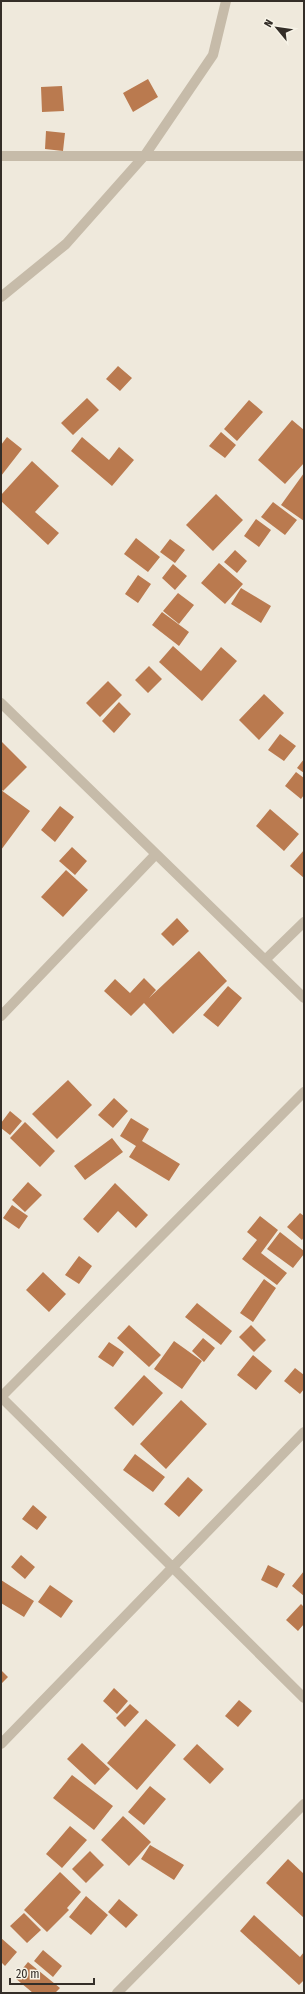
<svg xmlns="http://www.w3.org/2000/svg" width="305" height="1994" viewBox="0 0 305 1994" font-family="'Fira Sans Condensed',sans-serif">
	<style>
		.building { fill: #ba7a4f }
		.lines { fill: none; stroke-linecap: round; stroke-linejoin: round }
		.minor { stroke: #c6bba9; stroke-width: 10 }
	</style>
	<rect width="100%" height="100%" fill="#efe9dc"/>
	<path class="building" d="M148 79 158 97 133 112 123 93Z
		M62 86 64 111 42 112 41 87Z
		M46 131 65 133 63 151 45 149Z
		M118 366 132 378 120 391 106 379Z
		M87 398 99 410 73 435 61 423Z
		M249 400 263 412 237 441 224 429Z
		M292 420 304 430V463L285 484 258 460Z
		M221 432 236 445 225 458 209 446Z
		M7 437 22 449 1 476V445Z
		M82 437 109 460 119 447 134 460 112 486 71 451Z
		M32 461 59 486 35 512 59 533 48 545 1 501V495Z
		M304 473V521L281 505Z
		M216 494 243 520 213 551 186 525Z
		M273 502 297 520 285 535 261 517Z
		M256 519 271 530 259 547 244 536Z
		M136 538 160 557 148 572 124 554Z
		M170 539 185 550 175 563 160 552Z
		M235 550 247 561 237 573 224 562Z
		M219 563 243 584 225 604 201 583Z
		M173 564 187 576 175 590 162 578Z
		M138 575 151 584 138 603 125 594Z
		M241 588 271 606 261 623 231 604Z
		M178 593 194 605 179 624 163 611Z
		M162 612 189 632 179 646 152 625Z
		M173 646 201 671 221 647 237 661 202 701 159 662Z
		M149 666 162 679 148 693 135 680Z
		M108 681 122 695 100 717 86 703Z
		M264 694 284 713 259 740 239 720Z
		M119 702 131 714 114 733 102 721Z
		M280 734 296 746 284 761 268 750Z
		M1 741 27 767 3 791 1 789Z
		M304 759V773L297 768Z
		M296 772 304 778V795L301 799 285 786Z
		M1 790 30 811 1 850Z
		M60 806 74 817 55 842 41 830Z
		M270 809 299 834 284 851 256 826Z
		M72 847 87 861 75 875 59 861Z
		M304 850V878L290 866Z
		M66 870 88 890 63 917 41 897Z
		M177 918 189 931 173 946 161 934Z
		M199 951 227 981 173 1034 144 1003 131 1016 104 991 115 979 130 993 144 978 156 990 149 998Z
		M228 986 242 998 218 1027 203 1015Z
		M68 1080 92 1105 57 1139 32 1114Z
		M114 1098 128 1111 113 1128 98 1115Z
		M10 1111 22 1121 10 1135 1 1128V1123Z
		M131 1118 149 1129 142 1141 180 1164 169 1181 129 1157 136 1146 120 1136Z
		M25 1122 55 1151 40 1167 10 1138Z
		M112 1138 123 1152 85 1180 74 1166Z
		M28 1182 42 1195 25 1212 12 1200Z
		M115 1183 148 1215 136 1228 118 1211 98 1233 83 1219Z
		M12 1205 28 1216 19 1229 3 1218Z
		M300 1213 304 1216V1237L302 1240 287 1227Z
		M260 1216 278 1230 261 1253 287 1273 277 1285 242 1259 257 1240 247 1232Z
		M280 1232 304 1251V1254L293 1268 267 1249Z
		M79 1256 92 1266 79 1284 65 1275Z
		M43 1272 66 1294 49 1312 26 1290Z
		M264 1279 276 1288 253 1322 240 1313Z
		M197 1303 232 1331 221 1345 185 1317Z
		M129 1325 161 1355 149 1367 117 1338Z
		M251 1325 266 1340 254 1352 239 1337Z
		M203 1338 215 1348 204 1362 192 1351Z
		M174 1341 202 1361 182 1389 154 1369Z
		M109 1342 124 1352 113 1367 98 1357Z
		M253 1355 272 1371 256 1390 237 1375Z
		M295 1368 304 1375V1389L300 1394 284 1381Z
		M144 1375 163 1393 133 1426 114 1408Z
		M181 1400 207 1424 166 1469 140 1444Z
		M135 1454 165 1477 153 1492 123 1470Z
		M188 1477 203 1490 179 1517 164 1504Z
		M33 1505 47 1517 37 1530 22 1519Z
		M21 1555 35 1567 25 1579 11 1567Z
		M268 1565 285 1574 277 1588 261 1580Z
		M304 1571V1596L292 1586Z
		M1 1580 34 1601 24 1617 1 1603Z
		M50 1585 73 1601 61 1618 38 1602Z
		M301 1604 304 1607V1624L298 1631 286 1620Z
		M1 1670 8 1677 1 1684Z
		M114 1688 128 1701 117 1714 103 1701Z
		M239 1700 252 1711 238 1727 225 1716Z
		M130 1704 139 1712 125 1727 116 1718Z
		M146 1719 176 1745 137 1790 107 1763Z
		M82 1743 110 1769 95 1785 67 1759Z
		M197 1744 224 1769 210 1784 183 1759Z
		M72 1775 113 1806 94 1830 53 1798Z
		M150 1786 166 1799 144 1825 128 1812Z
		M123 1816 151 1842 129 1866 101 1840Z
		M70 1826 87 1840 62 1868 46 1854Z
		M150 1845 184 1865 174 1880 141 1859Z
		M90 1851 104 1865 86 1883 72 1869Z
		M288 1859 304 1874V1918L266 1883Z
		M60 1872 81 1892 67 1908 69 1910 47 1932 24 1910Z
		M86 1896 108 1915 91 1935 69 1917Z
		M119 1899 138 1915 126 1928 108 1912Z
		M24 1913 41 1930 27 1943 10 1926Z
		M254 1915 300 1957 304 1952V1980L299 1985 240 1931Z
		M1 1938 17 1952 5 1966 1 1962Z
		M43 1950 62 1966 53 1977 34 1961Z
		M28 1962 60 1988 55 1993H33L15 1978Z"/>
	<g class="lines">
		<path class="minor" d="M1 156H304
			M1 297 66 244 145 155 213 55 226 1
			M1 703 304 998
			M265 960 304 922
			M1 1016 156 854
			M1 1397 304 1092
			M1 1397 304 1698
			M1 1744 304 1432
			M117 1993 304 1804"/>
	</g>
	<rect width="305" height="1994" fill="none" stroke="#342e28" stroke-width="4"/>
	<g transform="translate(277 28) rotate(299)" stroke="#f7f3e7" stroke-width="3" paint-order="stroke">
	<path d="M0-3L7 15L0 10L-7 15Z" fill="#342e28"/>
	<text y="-6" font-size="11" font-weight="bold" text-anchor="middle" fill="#342e28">N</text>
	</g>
	<path d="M10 1978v6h84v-6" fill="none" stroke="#342e28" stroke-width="2"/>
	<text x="16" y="1978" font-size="12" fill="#342e28" stroke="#f7f3e7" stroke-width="3" paint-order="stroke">20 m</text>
</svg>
